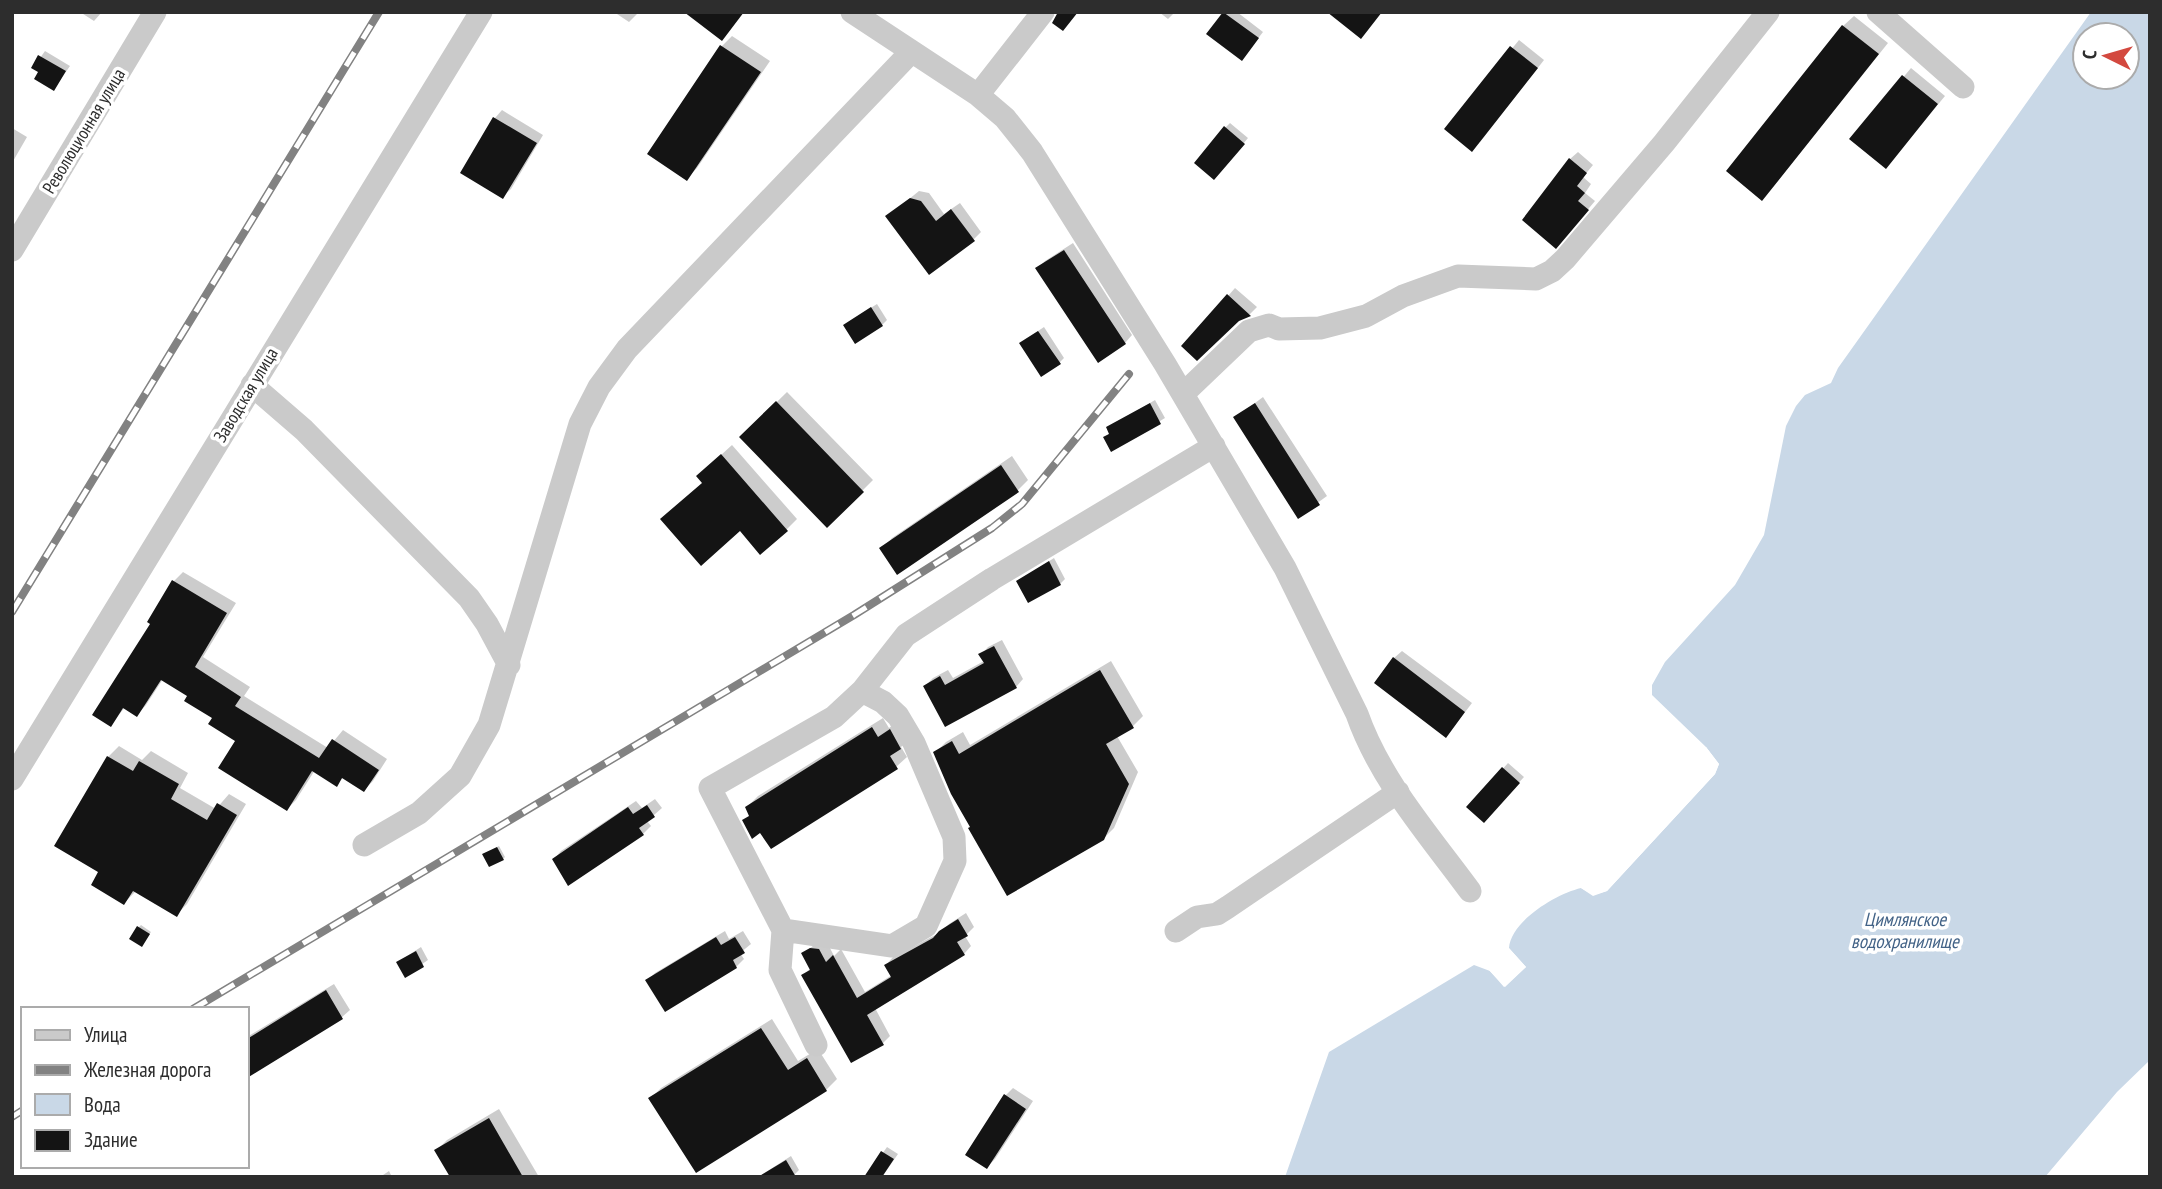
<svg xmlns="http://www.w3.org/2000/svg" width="2162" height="1189" viewBox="0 0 2162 1189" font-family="'PT Sans Narrow',sans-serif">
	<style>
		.water { fill: #c9d8e7; fill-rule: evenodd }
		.pier { fill: #fff }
		.shadow { fill: #0003 }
		.building { fill: #141414 }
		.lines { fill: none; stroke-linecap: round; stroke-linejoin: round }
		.minor { stroke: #cacaca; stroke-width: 23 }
		.rail-casing { stroke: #828282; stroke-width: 8 }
		.rail { stroke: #fff; stroke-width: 5; stroke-dasharray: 16; stroke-linecap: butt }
		.labels { text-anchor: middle; stroke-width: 7; stroke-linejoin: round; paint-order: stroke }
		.street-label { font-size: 18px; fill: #2d2d2d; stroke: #fff }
		.water-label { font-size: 19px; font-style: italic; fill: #436387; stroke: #fff }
	</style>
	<rect width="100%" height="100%" fill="#fff"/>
	<path class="water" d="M2091 12H2150V1060L2117 1092 2045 1177H1285L1329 1052 1474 965 1490 971 1504 987 1526 967 1509 948C1511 921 1556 894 1581 888L1593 895 1607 891 1715 774 1719 764 1706 747 1652 695V685L1665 662 1735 585 1764 535 1786 426 1796 406 1805 395 1831 383 1838 368 1875 316ZM2085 35H2127V77H2085Z"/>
	<path class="pier" d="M1706 747 1719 764 1715 774 1607 891 1593 896 1581 888 1583 886 1593 892 1605 888 1712 772 1715 765 1704 749Z
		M1506 945 1526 967 1505 987 1484 965 1492 968 1505 982 1521 966 1506 951Z"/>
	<path class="shadow" d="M80 12H102L94 21Z
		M614 12H639L629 22Z
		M1159 12H1175L1168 19Z
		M1225 12H1237L1263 32 1246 54 1209 34Z
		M1854 16 1888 43 1772 188 1843 26Z
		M732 36 770 61 697 168 687 178 722 46Z
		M1519 40 1544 60 1480 142 1447 129Z
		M45 51 70 66 54 89 40 72 33 68Z
		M1911 68 1945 96 1893 159 1852 139Z
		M502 110 543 135 511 189 503 196 462 172 495 118Z
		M1230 123 1248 138 1219 173 1226 127Z
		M12 128 27 137 12 163Z
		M1578 152 1593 165 1583 177 1591 184 1585 193 1595 201 1563 239 1570 159Z
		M919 191 929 193 944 214 960 203 981 232 974 239 888 216Z
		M1073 243 1132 335 1125 343 1038 268 1045 261Z
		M1235 288 1257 307 1250 314 1238 319 1228 296Z
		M877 304 887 320 882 325 850 321Z
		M1044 327 1064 358 1059 363 1026 339Z
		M787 392 873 480 828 525 741 437Z
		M1263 397 1327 496 1298 517 1235 418Z
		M1155 400 1165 418 1112 450 1105 437 1111 432 1108 428Z
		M732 445 797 519 786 530 703 482 709 466Z
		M1012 456 1028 480 1018 490 882 549 892 538Z
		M1054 558 1065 579 1060 584 1018 581Z
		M183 572 236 603 203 657 250 687 244 696 328 748 343 730 387 759 373 781 364 790 344 777 336 784 315 770 296 800 287 809 238 741 189 696 163 679 146 705 137 715 125 707 111 725 153 623 174 581Z
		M1002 640 1023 679 1016 687 925 686 933 678 948 670 953 678 984 661 981 655 988 647Z
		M1402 651 1472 703 1453 728 1394 658Z
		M1111 661 1143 716 1133 726 1117 736 1138 772 1114 828 1103 839 972 827 935 753 946 742 963 732 970 745Z
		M883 718 889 728 901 720 911 737 901 747 907 757 896 767 750 815 747 807 758 796Z
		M119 746 142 760 151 751 188 773 180 788 216 809 229 794 246 804 187 904 176 915 136 891 124 903 100 872 56 845 108 757Z
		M1508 763 1524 777 1484 821 1469 807Z
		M655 799 662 808 647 821 651 826 643 834 554 859 561 851 636 801 642 808Z
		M499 846 505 857 503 859 486 853Z
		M966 913 974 927 965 936 971 946 964 954 875 1008 890 1036 883 1043 803 975 811 968 803 954 819 941 827 942 834 956 841 949 865 992 892 975 886 965 893 957 941 932 949 924Z
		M141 925 151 932 143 943 139 927Z
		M725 931 729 939 743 931 751 944 740 953 744 959 736 967 647 981 655 973Z
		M421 947 428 960 406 975 398 962Z
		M334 984 350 1010 342 1017 247 1076V1037Z
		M772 1019 798 1061 818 1049 837 1079 826 1090 650 1099 661 1088Z
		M1013 1088 1033 1101 995 1159 987 1167 1005 1096Z
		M499 1109 539 1177H452L436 1151 447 1140Z
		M887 1147 898 1154 882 1177H866Z
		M791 1156 799 1170 794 1175 791 1177H758Z
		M389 1171 392 1177H380Z"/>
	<path class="building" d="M684 12H744L722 41Z
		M1058 12H1078L1063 31 1052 23Z
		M1223 12 1259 38 1242 61 1206 34Z
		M1327 12H1382L1361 39Z
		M1842 25 1879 54 1762 201 1726 171Z
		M720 45 761 72 687 181 647 154Z
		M1510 46 1538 68 1472 152 1444 129Z
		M38 55 66 71 54 91 34 79 38 72 31 68Z
		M1902 75 1938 104 1886 169 1849 139Z
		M493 117 537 143 503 199 460 173Z
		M1224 126 1245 144 1214 180 1194 163Z
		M1569 158 1587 173 1577 186 1585 193 1578 201 1589 210 1556 249 1522 220Z
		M910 198 921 201 936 221 951 209 975 241 929 275 885 216Z
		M1064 250 1126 344 1098 363 1035 268Z
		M1227 294 1251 316 1239 321 1197 361 1181 346Z
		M871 307 883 326 855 344 843 325Z
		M1038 331 1061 364 1041 377 1019 343Z
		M776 401 864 492 827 528 739 437Z
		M1150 403 1161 424 1111 452 1103 437 1109 434 1106 427Z
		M1255 403 1320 505 1298 519 1233 417Z
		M721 454 788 531 760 555 740 531 701 566 660 519 702 483 696 476Z
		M1001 465 1019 492 897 575 879 548Z
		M1049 561 1061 585 1028 603 1016 581Z
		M172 580 227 613 195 667 241 697 235 706 319 758 332 739 379 770 364 792 342 778 337 787 312 771 287 811 218 768 235 741 208 724 212 718 184 701 187 696 161 680 137 717 123 708 111 727 92 715 150 624 147 622Z
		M994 646 1017 688 945 727 923 686 940 676 945 685 984 663 978 654Z
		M1393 657 1465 712 1446 738 1374 683Z
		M1100 670 1134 728 1106 744 1129 784 1104 840 1007 896 968 828 970 827 951 794 933 752 952 741 959 754Z
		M872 727 878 737 890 729 901 749 890 756 898 769 771 849 760 833 752 839 742 820 749 816 745 807Z
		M107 756 133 771 139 761 179 784 171 799 207 820 217 803 237 815 177 917 133 891 124 905 91 885 98 872 54 846Z
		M1502 767 1520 783 1484 823 1466 807Z
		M647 805 655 817 639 828 644 835 568 886 552 859 628 807 633 814Z
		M497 847 504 860 489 867 482 854Z
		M958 919 968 936 957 942 965 955 867 1015 884 1045 851 1063 801 975 810 970 801 953 810 948 819 949 826 962 833 955 857 998 891 977 884 965 933 938 939 931Z
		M137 926 150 934 142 947 129 939Z
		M716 937 721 945 735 937 745 953 733 960 737 968 665 1012 645 980Z
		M416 951 424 967 405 978 396 962Z
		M326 990 343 1019 247 1078V1039Z
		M761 1028 788 1070 807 1058 827 1091 696 1173 648 1098Z
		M1004 1094 1026 1109 987 1169 965 1155Z
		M489 1118 523 1177H450L434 1150Z
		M881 1151 894 1159 882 1177H864Z
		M786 1160 796 1177H758Z"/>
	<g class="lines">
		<path class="minor" d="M852 12 978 95 1005 118 1032 152 1165 364 1285 568 1357 714C1380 780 1429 835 1470 891
			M1878 12 1963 87
			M978 95 1043 12
			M12 250 155 12
			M252 385 304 430 469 598 487 624 509 665
			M1183 394 1249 331 1269 325 1279 329 1320 328 1366 316 1403 296 1458 276 1536 279 1552 271 1565 259 1664 143 1768 12
			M12 779 481 12
			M364 845 419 813 460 776 489 725 580 424 599 387 627 349 911 52
			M783 930 892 946 926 926 955 861 954 837 914 743 898 716 883 702 862 691
			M1176 931 1197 917 1217 914 1228 907 1398 792
			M816 1045 780 970 783 930 710 788 834 717 862 691 906 635 992 579 1214 446"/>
		<defs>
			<path id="rail" d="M12 612 379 12
				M193 1009 854 615 992 528 1022 504 1129 374
				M12 1117 23 1110"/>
		</defs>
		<use href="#rail" class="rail-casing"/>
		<use href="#rail" class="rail"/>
	</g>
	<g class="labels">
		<g class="street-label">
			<text transform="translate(84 131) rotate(-59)" y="6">Революционная улица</text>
			<text transform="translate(246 395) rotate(-59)" y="6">Заводская улица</text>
		</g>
		<g class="water-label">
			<text x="1905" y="926">Цимлянское<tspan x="1905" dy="22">водохранилище</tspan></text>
		</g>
	</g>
	<rect width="2162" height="1189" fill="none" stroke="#2d2d2d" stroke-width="28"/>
	<rect x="21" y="1007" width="228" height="161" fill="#ffffff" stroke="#ababab" stroke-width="2"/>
	<rect x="35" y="1030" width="35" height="10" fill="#cacaca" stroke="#ababab" stroke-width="2"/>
	<text x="84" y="1042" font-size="21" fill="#2d2d2d">Улица</text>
	<rect x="35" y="1065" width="35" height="10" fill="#828282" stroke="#ababab" stroke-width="2"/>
	<text x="84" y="1077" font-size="21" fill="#2d2d2d">Железная дорога</text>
	<rect x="35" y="1094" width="35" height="21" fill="#c9d8e7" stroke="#ababab" stroke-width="2"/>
	<text x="84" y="1112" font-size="21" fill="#2d2d2d">Вода</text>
	<rect x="35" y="1130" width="35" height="21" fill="#141414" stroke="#ababab" stroke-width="2"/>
	<text x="84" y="1147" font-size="21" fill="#2d2d2d">Здание</text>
	<g transform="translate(2106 56) rotate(275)"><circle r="33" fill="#ffffff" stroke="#ababab" stroke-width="2"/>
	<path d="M0-5L12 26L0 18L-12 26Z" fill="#d3493f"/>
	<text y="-10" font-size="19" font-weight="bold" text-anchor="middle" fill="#2d2d2d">С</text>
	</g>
</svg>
